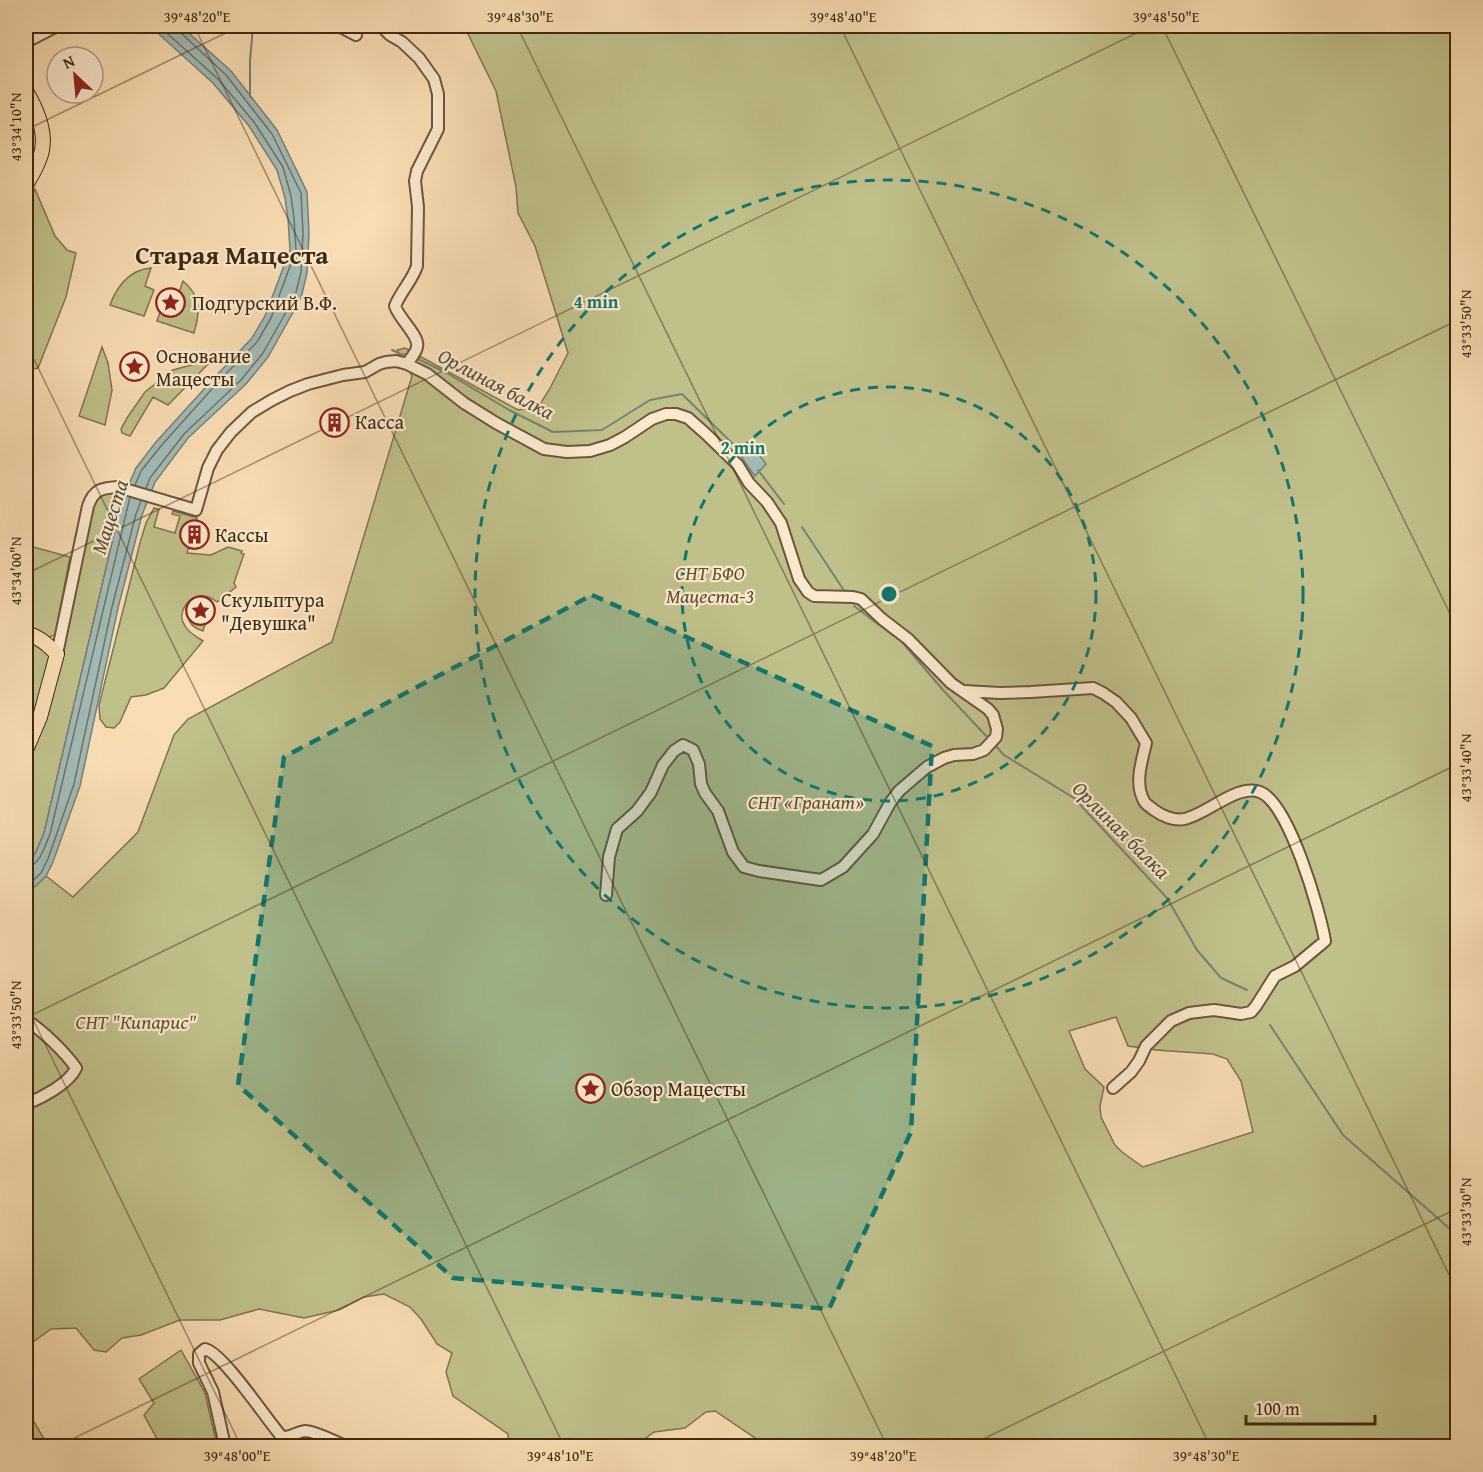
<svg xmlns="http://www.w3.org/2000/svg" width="1483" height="1472" viewBox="0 0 1483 1472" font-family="'Gentium Book Plus',serif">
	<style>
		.green { fill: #c0c08b; stroke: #80754d; stroke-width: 1.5; fill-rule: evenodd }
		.water { fill: #a1bab7; stroke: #7a8074; stroke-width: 1.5 }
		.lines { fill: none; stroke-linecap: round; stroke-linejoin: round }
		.shore { stroke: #707263; stroke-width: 1.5 }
		.stream { stroke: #7a8074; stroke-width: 2 }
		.minor-casing { stroke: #6e5738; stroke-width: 14 }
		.major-casing { stroke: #3f2a0f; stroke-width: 16 }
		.minor { stroke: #fbe9ce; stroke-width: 10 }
		.major { stroke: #f9ddb4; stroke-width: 14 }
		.marked { fill: #0f766e; fill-opacity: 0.2; stroke: #0f766e; stroke-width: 4.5; stroke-dasharray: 12 8; stroke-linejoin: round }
		.ticks { fill: none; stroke: #3f2a0f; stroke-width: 1.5; stroke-opacity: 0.45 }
		.ring { fill: none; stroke: #0f766e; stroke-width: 3; stroke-dasharray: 10 8 }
		.labels { text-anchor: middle; stroke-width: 4.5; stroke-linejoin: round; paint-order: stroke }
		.poi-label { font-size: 20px; fill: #3f2a0f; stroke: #fbe9ce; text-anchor: start }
		.park-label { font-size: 20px; font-style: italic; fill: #5f502e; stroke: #fbe9ce }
		.water-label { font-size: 21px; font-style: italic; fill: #584e39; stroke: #fbe9ce }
		.district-label { font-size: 26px; font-weight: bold; fill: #3f2a0f; stroke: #fbe9ce }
		.centre { fill: #0f766e; stroke: #fbe9ce; stroke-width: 3 }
		.ring-label { font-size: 18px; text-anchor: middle; font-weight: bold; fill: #0f766e; stroke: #fbe9ce; stroke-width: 4.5; stroke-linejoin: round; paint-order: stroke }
		.neatline { fill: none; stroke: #3f2a0f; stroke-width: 2 }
		.ticks-label { font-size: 15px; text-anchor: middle; fill: #3f2a0f }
	</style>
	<rect width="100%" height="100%" fill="#f9ddb4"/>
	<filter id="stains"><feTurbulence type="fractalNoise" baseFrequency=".00333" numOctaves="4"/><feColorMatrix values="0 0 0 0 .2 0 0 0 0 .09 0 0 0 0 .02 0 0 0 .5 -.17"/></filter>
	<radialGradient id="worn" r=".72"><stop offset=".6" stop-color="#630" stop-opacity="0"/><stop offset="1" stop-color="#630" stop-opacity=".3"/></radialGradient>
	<path class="green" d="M464 26H1457V1446H767L715 1411 706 1412 685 1428 654 1432 642 1441 638 1446H509L508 1434 453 1396 446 1372 452 1353 437 1344 421 1319 410 1307 384 1294 364 1297 339 1310 304 1318 259 1309 220 1320H180L141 1335 122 1338 106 1352 94 1350 76 1328 51 1329 26 1347V895L46 876 73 897 138 832 174 735 188 719 332 642 412 376 397 350 405 348 518 410 539 406 549 390 568 353 535 246 518 213 516 187 496 91ZM1116 1017 1128 1046 1156 1050 1213 1054 1227 1059 1241 1081 1253 1132 1143 1167 1122 1152 1115 1145 1101 1117 1100 1106 1104 1087 1085 1069 1069 1031Z
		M35 189 55 236 67 250 76 253 66 297 38 368 26 371V207Z
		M151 268 145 286 154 290 144 316 110 305C117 286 129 270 151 268Z
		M183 281C202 297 200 312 194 333L157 321 166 294 177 298Z
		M102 347 108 363 112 390 105 425 79 416Z
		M213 359 168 405 153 397 130 436 122 433 121 429 127 418 145 392 173 370Z
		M113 489 122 500 44 833 36 852 26 865V639L55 659 90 506 98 495Z
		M154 508 159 509 154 527 175 533 180 516 172 514 173 511 197 518 187 553 211 555 228 547 242 551 241 553 244 554 234 583 236 587 217 602C213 599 209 596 204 596 188 595 176 613 185 626 189 633 197 637 203 641L164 688 146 695 131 697 120 722 114 728 106 727 100 719 99 705 140 543 146 523Z
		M26 545 70 557 55 635 49 637 26 629Z
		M199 601 208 602 215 608 208 616 204 614 203 610 198 607 193 611V618L197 620 201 619 206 621 203 631C186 626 182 610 199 601Z
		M181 1350 205 1393 217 1446H161L144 1415 154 1403 139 1379Z
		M26 1408 48 1446H49H26Z"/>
	<path class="water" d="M150 26H181L231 71 277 130 307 192 309 233 307 273 301 298 268 357 246 384 188 438 155 482 142 515 118 608 80 786 53 862 46 876 26 895V865L36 852 44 833 122 500 136 468 156 442 215 377 252 338 265 316 290 250 288 219 285 198 277 170 249 126 213 83Z
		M739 443 754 448 766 464 755 476C748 466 738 456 739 443Z"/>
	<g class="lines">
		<path class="shore" d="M135 485 141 471 161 446 219 381 257 342 271 318 296 250 294 218 291 196 283 167 254 122 218 79 159 26
			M146 488 150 478 184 434 241 380 263 353 295 296 301 272 303 233 301 193 272 134 226 75 180 32 178 26
			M26 868C40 865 45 846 50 834L130 497
			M26 887 41 873 48 859 74 784 112 607 136 514 141 501"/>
		<path class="stream" d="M250 97V61L253 26
			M392 350 400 354 408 355
			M416 358 447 373 509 410 553 432 602 430 650 400 682 394 740 451
			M758 470 784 504
			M802 527 845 592
			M854 606 902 642 943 690 989 739
			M995 745 1004 755 1074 798 1167 898 1197 950 1221 978 1247 990
			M1270 1025 1343 1135 1458 1236"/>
		<defs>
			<path id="minor" d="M339 26 356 35
				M384 26V29L390 35 402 42 419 58 434 79 438 94V129L417 171 415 181 418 207 417 266C412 281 401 291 395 306 399 319 420 336 417 347 416 353 410 359 407 364
				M26 42 57 26
				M57 654 88 506C94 489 102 488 118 487L196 510 208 468 217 450 231 432 252 412 272 400 290 391 308 384 343 375 365 372 379 364 386 362 396 361 407 364 427 374 464 403 496 423 544 449 567 452 590 451 610 445 625 437 652 419 666 414H676L688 418 706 434 738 465 749 483 767 502 781 523 799 579 808 592 814 596 853 597 861 599 882 619 908 639 951 683 988 709 993 715 997 729 996 737 984 750 973 754 954 755 944 758 927 767 899 791 890 803 873 834 843 867 821 880 759 871 744 867 733 852 718 811 705 793 701 784 699 764 693 750 683 745 674 751 663 765 651 792 637 811 617 829 609 857 606 895
				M964 691 1000 693 1031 692 1093 688 1103 693 1116 702 1131 718 1146 743C1142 761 1134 783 1144 801 1146 805 1151 807 1154 810 1162 816 1174 821 1184 819 1206 815 1238 783 1260 792 1289 803 1320 911 1325 941L1295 966 1275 976 1256 1006 1251 1012 1241 1014 1214 1010 1189 1013 1171 1021 1146 1046 1139 1061 1131 1072 1113 1088
				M26 1020C42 1030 65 1052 76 1068 69 1084 41 1098 26 1104
				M225 1446 213 1392 199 1363V1354L205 1349C223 1353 267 1420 282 1437 291 1438 296 1432 305 1431 315 1431 336 1442 345 1446"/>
			<path id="major" d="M26 91C36 108 46 130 42 150 40 162 32 175 26 185
				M26 633C39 637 47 644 57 654L40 717 26 750"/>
		</defs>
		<use href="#minor" class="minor-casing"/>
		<use href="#major" class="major-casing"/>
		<use href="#minor" class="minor"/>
		<use href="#major" class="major"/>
	</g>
	<path class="marked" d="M592 595 932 746 911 1132 829 1309 453 1278 238 1085 284 757Z"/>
	<path class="ticks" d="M194 26 887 1446M517 26 1210 1446M840 26 1458 1293M1162 26 1458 630M26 130 240 26M26 343 564 1446M26 574 1151 26M26 1005 241 1446M26 1018 1458 320M58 1446 1458 764M969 1446 1458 1208"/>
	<g class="ring">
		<circle cx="889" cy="594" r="207"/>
		<circle cx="889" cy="594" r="414"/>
	</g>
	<defs>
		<symbol id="sight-ring" viewBox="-11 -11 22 22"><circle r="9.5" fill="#fbe9ce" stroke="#8f2418" stroke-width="1.5"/><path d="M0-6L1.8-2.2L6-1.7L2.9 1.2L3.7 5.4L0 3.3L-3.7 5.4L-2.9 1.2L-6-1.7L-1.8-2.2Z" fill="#8f2418"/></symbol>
		<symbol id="building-ring" viewBox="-11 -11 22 22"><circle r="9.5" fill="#fbe9ce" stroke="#8f2418" stroke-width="1.5"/><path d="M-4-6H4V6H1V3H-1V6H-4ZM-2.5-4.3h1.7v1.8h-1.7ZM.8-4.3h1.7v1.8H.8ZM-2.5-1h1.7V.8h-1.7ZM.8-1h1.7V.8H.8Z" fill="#8f2418"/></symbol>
	</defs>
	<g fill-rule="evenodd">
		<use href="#sight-ring" x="154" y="286" width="33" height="33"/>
		<use href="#sight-ring" x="118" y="350" width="33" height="33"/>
		<use href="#building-ring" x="318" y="406" width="33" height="33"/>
		<use href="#building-ring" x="178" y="518" width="33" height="33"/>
		<use href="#sight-ring" x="184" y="594" width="33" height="33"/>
		<use href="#sight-ring" x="574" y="1072" width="33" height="33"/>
	</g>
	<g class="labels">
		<g class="poi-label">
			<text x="192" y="310">Подгурский В.Ф.</text>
			<text x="156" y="363">Основание<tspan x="156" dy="23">Мацесты</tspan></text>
			<text x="355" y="429">Касса</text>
			<text x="215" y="542">Кассы</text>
			<text x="221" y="607">Скульптура<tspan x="221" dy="23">"Девушка"</tspan></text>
			<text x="611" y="1096">Обзор Мацесты</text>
		</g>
		<g class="park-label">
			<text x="710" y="580">СНТ БФО<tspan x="710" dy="23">Мацеста-3</tspan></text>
			<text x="806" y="809">СНТ «Гранат»</text>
			<text x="136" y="1029">СНТ "Кипарис"</text>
		</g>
		<g class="water-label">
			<text transform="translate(496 384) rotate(28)" y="7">Орлиная балка</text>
			<text transform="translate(110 517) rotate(-72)" y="7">Мацеста</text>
			<text transform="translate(1121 830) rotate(45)" y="7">Орлиная балка</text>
		</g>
		<g class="district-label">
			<text x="232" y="264">Старая Мацеста</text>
		</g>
	</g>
	<circle cx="889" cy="594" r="9" class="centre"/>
	<g class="ring-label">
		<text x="596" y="308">4 min</text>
		<text x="743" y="454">2 min</text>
	</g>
	<rect width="1483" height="1472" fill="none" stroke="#f9ddb4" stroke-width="66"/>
	<g transform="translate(75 75) rotate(334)"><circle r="28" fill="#fbe9ce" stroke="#b09d82" stroke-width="1.5"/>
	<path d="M0-4.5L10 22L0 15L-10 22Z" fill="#8f2418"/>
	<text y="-9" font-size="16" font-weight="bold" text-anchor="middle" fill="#3f2a0f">N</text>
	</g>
	<path d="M1246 1415v9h129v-9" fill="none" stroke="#3f2a0f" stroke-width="3"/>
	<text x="1255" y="1415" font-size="18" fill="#3f2a0f" stroke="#fbe9ce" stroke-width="4.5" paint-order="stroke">100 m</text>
	<rect x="33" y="33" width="1417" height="1406" class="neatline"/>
	<g class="ticks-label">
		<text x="197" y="22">39°48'20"E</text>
		<text x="520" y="22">39°48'30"E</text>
		<text x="843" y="22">39°48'40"E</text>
		<text x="1166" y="22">39°48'50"E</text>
		<text transform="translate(16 127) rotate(-90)" y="5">43°34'10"N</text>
		<text transform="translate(1466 324) rotate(-90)" y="5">43°33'50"N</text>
		<text transform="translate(16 571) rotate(-90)" y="5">43°34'00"N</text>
		<text transform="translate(1466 768) rotate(-90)" y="5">43°33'40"N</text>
		<text transform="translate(16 1015) rotate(-90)" y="5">43°33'50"N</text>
		<text transform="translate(1466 1212) rotate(-90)" y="5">43°33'30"N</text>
		<text x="237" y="1461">39°48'00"E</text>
		<text x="560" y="1461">39°48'10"E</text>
		<text x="883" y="1461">39°48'20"E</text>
		<text x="1206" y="1461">39°48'30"E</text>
	</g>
	<rect width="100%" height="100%" filter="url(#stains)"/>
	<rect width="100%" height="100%" fill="url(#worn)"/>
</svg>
